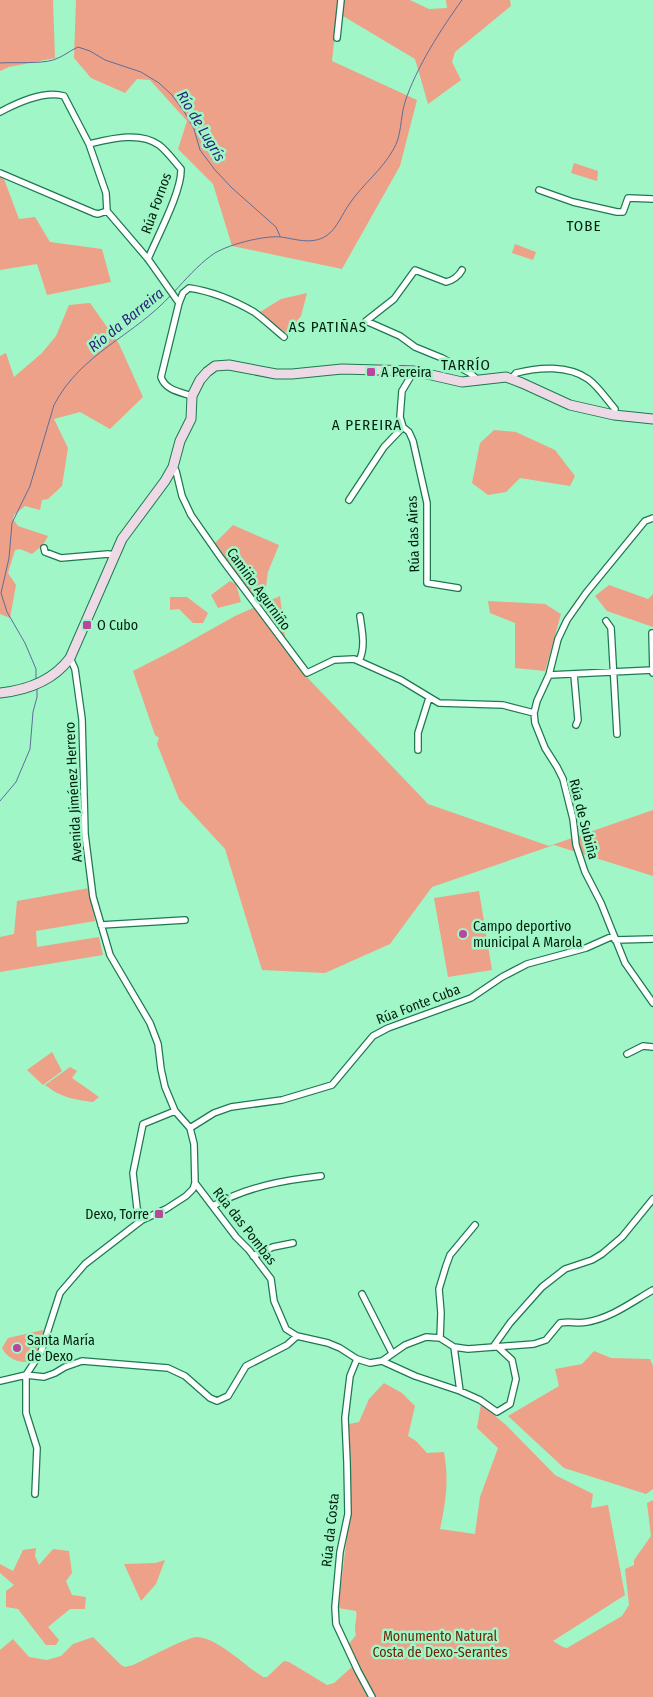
<svg xmlns="http://www.w3.org/2000/svg" width="653" height="1697" viewBox="0 0 653 1697" font-family="'Fira Sans Condensed',sans-serif">
	<style>
		.green { fill: #eda188 }
		.lines { fill: none; stroke-linecap: round; stroke-linejoin: round }
		.stream { stroke: #5f6d9a; stroke-width: 1 }
		.minor-casing { stroke: #1e7951; stroke-width: 8 }
		.secondary-casing { stroke: #1e7951; stroke-width: 11 }
		.minor { stroke: #fff; stroke-width: 5.5 }
		.secondary { stroke: #eddae6; stroke-width: 9 }
		.poi-dot { fill: #bb459c; stroke: #a0f6c7; stroke-width: 2 }
		.labels { text-anchor: middle; stroke-width: 5; stroke-linejoin: round; paint-order: stroke }
		.street-label { font-size: 14px; fill: #00200f; stroke: #a0f6c7 }
		.poi-label { font-size: 14px; fill: #00200f; stroke: #a0f6c7; text-anchor: start }
		.park-label { font-size: 14px; fill: #6d2508; stroke: #a0f6c7 }
		.water-label { font-size: 15px; font-style: italic; fill: #2c2579; stroke: #a0f6c7 }
		.neighbourhood-label { font-size: 15px; letter-spacing: 1px; fill: #00200f; stroke: #a0f6c7 }
	</style>
	<rect width="100%" height="100%" fill="#a0f6c7"/>
	<path class="green" d="M0 0H53L55 58 9 67 0 71Z
		M76 0H337V17L332 61 417 100 400 166 342 269 232 246 213 184 178 149 187 121 150 80 137 79 125 93 91 78 74 58Z
		M343 0H410L429 9 447 8 446 0H510L511 6 455 52 452 62 461 80 428 104 415 59 343 16Z
		M574 163 598 171 597 181 571 173Z
		M0 177 4 179 19 219 35 217 50 242 102 249 111 282 47 295 37 264 0 270Z
		M515 244 536 252 533 260 512 253Z
		M307 293 301 316 287 333 276 327 260 312 281 299Z
		M90 303 119 344 143 397 110 429 80 412 54 419 68 448 62 486 48 499 42 500 40 510 25 506 14 515 13 519 18 526 48 536 43 545 32 554 20 549 15 550 8 573 16 585 10 618 0 614V356L6 353 14 377 42 353 56 336 69 305Z
		M494 430 516 432 555 450 575 476 570 486 520 478 506 492 488 495 472 483 480 443Z
		M233 525 279 545 268 572 265 594 254 597 215 543Z
		M230 581 236 584 241 602 218 608 211 595Z
		M609 585 648 599 653 594V627L607 611 595 596Z
		M280 596 285 637 303 673 428 804 549 846 653 810V876L554 845 432 887 390 944 325 973 262 970 225 849 179 799 157 744 159 738 155 735 133 671 178 648 235 616Z
		M170 597H187L208 613 203 623H193L179 609 170 610Z
		M488 601 545 604 561 614 545 671 515 668V623L490 613Z
		M89 888 95 921 36 931 37 947 99 937 103 955 0 972V937L14 934 17 901Z
		M479 891 492 970 448 977 434 898Z
		M52 1052 62 1071 43 1085 27 1070Z
		M70 1067 77 1071 72 1078 99 1097 93 1102C72 1099 62 1098 45 1085Z
		M43 1330C42 1337 41 1347 38 1353 30 1369 8 1361 2 1348L8 1338Z
		M594 1351 611 1358 650 1359 653 1366V1489L646 1494 564 1468 508 1416 559 1386 555 1369 582 1364Z
		M384 1383 402 1393 415 1406 408 1436 416 1441 427 1453 444 1452C449 1480 446 1502 440 1529L475 1534 480 1497 498 1448 477 1428 481 1404 506 1425 555 1475 593 1494 591 1508 608 1505 625 1595 553 1641 563 1647 567 1648 622 1616 629 1605 625 1569 634 1565V1560L651 1536 647 1503 653 1500V1697H0V1650L13 1639 29 1657 47 1660 61 1656 73 1644 93 1637 121 1665 125 1667 133 1665C145 1660 186 1637 197 1637 218 1638 245 1666 263 1677H267L284 1661 289 1662 327 1685 334 1683 353 1666V1663L344 1650 356 1635C353 1627 358 1617 356 1611L338 1608 347 1536 350 1493 349 1424 359 1422 369 1399Z
		M36 1548 35 1556 39 1565 53 1549 69 1551 72 1573 66 1581 72 1595 86 1597 85 1609H70L48 1627 59 1640 56 1645H46L18 1609 6 1607V1591L14 1585 0 1573V1564L13 1571 23 1550Z
		M165 1560 156 1584 141 1601 124 1564 155 1563Z"/>
	<g class="lines">
		<path class="stream" d="M0 63C15 62 40 64 53 60 63 57 69 51 78 47L90 51 105 60 141 72 159 83 172 95 185 113 194 129 200 150 215 170 232 188 276 227 280 236
			M174 292C185 280 198 265 212 255 225 245 265 235 281 237 295 239 312 245 326 236 337 229 342 214 350 203 363 184 382 170 393 150 402 136 400 118 405 102 416 68 441 29 462 0
			M36 680V669L25 643 7 612 1 593 9 558 12 523 30 486 54 405C81 353 134 336 171 295
			M0 801 16 782 30 749 33 712 37 697V689"/>
		<defs>
			<path id="minor" d="M337 38 341 0
				M0 112C17 103 44 90 64 96L89 144 106 193 107 211 148 259 179 303
				M89 144C110 139 140 131 159 145 167 151 174 161 181 169 182 191 157 237 148 259
				M0 173 94 213 98 214 107 211
				M539 190 573 202 617 212H623L628 198 653 199
				M462 270C459 276 452 281 446 282L415 270 394 299 366 321 400 336 415 347 442 358 470 373 479 381
				M414 371 402 391 400 417 403 427 409 432 413 441 427 503V583L458 588
				M511 379 516 373C539 367 568 365 588 379 598 386 607 400 615 409L614 415
				M192 396C180 392 165 390 161 377L179 303 183 293 189 288C210 291 235 301 254 312 264 319 274 329 284 337
				M173 467 176 471 182 496 191 515 221 558 307 673 334 660 354 659 401 680 439 703 503 705 534 713
				M349 500 384 447 403 427
				M653 518 645 521 586 593 567 620 558 639 549 675 537 701 534 713 535 723 545 748 557 767 563 779 573 819 576 845 585 872 601 903 625 963 653 1003
				M44 548 45 552 61 558 108 554 114 555
				M606 621 611 628 617 734
				M652 633 653 673
				M359 661C366 647 362 631 360 616
				M549 675 653 670
				M574 675 578 720 576 725
				M418 750V733L429 698
				M101 925 185 920
				M615 940 653 939
				M627 1054 643 1046 653 1047
				M190 1128 214 1113 231 1107 282 1100 332 1085 373 1036 388 1028 471 998 502 977 527 964 586 948 613 936
				M195 1183 236 1237 249 1250 271 1279 274 1301 286 1329 297 1336 328 1343 340 1348 357 1359 370 1363 382 1361 405 1345 426 1337 440 1338 454 1347 468 1349 534 1344 546 1340 560 1323C570 1321 577 1324 587 1322 611 1318 632 1302 653 1290
				M213 1206C246 1187 284 1180 321 1176
				M142 1220 137 1208 133 1173 143 1124 175 1111
				M253 1256 273 1247 293 1243
				M362 1294 392 1353
				M440 1338 441 1313 439 1289 446 1266 450 1255 475 1225
				M454 1347 460 1391
				M493 1347 510 1323 542 1287 565 1269 592 1260 602 1254 622 1237 653 1199
				M357 1359 350 1376 345 1418 347 1462 348 1514 340 1552 335 1607 336 1624 358 1671 372 1697
				M382 1361 415 1376 460 1391 480 1400 497 1412 510 1404 516 1379 512 1360 498 1347
				M0 1381 26 1375 41 1352 60 1293 85 1264 142 1220 166 1209 186 1196 193 1189 195 1183 194 1144 190 1128 175 1111 165 1087 161 1069 158 1044 150 1023 110 955 93 897 85 834 82 719 75 669 70 658
				M35 1494 37 1448 26 1413V1375L44 1377 55 1373 65 1367 82 1361 168 1368 185 1376 210 1398 217 1401 228 1396 246 1366 287 1345 297 1336"/>
			<path id="secondary" d="M0 693C28 690 53 681 70 658L122 539 165 481 173 467 180 441 191 419 192 396 200 380 207 372 215 366 229 365 276 374H292L342 369 414 371 462 382 506 377 522 383 570 405 614 415 653 419"/>
		</defs>
		<use href="#minor" class="minor-casing"/>
		<use href="#secondary" class="secondary-casing"/>
		<use href="#minor" class="minor"/>
		<use href="#secondary" class="secondary"/>
	</g>
	<g class="poi-dot">
		<rect x="366" y="367" width="10" height="10" rx="2.5"/>
		<rect x="82" y="620" width="10" height="10" rx="2.5"/>
		<circle cx="463" cy="934" r="5"/>
		<rect x="154" y="1209" width="10" height="10" rx="2.5"/>
		<circle cx="17" cy="1348" r="5"/>
	</g>
	<g class="labels">
		<g class="street-label">
			<text transform="translate(156 203) rotate(-70)" y="5">Rúa Fornos</text>
			<text transform="translate(413 534) rotate(-92)" y="5">Rúa das Airas</text>
			<text transform="translate(259 589) rotate(54)" y="5">Camiño Agurniño</text>
			<text transform="translate(73 792) rotate(-93)" y="5">Avenida Jiménez Herrero</text>
			<text transform="translate(584 819) rotate(76)" y="5">Rúa de Subiña</text>
			<text transform="translate(418 1004) rotate(-21)" y="5">Rúa Fonte Cuba</text>
			<text transform="translate(245 1226) rotate(52)" y="5">Rúa das Pombas</text>
			<text transform="translate(330 1530) rotate(-84)" y="5">Rúa da Costa</text>
		</g>
		<g class="poi-label">
			<text x="381" y="377">A Pereira</text>
			<text x="97" y="630">O Cubo</text>
			<text x="473" y="931">Campo deportivo<tspan x="473" dy="16">municipal A Marola</tspan></text>
			<text x="149" y="1219" text-anchor="end">Dexo, Torre</text>
			<text x="27" y="1345">Santa María<tspan x="27" dy="16">de Dexo</tspan></text>
		</g>
		<g class="park-label">
			<text x="440" y="1641">Monumento Natural<tspan x="440" dy="16">Costa de Dexo-Serantes</tspan></text>
		</g>
		<g class="water-label">
			<text transform="translate(201 126) rotate(59)" y="5">Río de Lugrís</text>
			<text transform="translate(126 320) rotate(-39)" y="5">Río da Barreira</text>
		</g>
		<g class="neighbourhood-label">
			<text x="584" y="231">TOBE</text>
			<text x="328" y="332">AS PATIÑAS</text>
			<text x="466" y="370">TARRÍO</text>
			<text x="367" y="430">A PEREIRA</text>
		</g>
	</g>
</svg>
